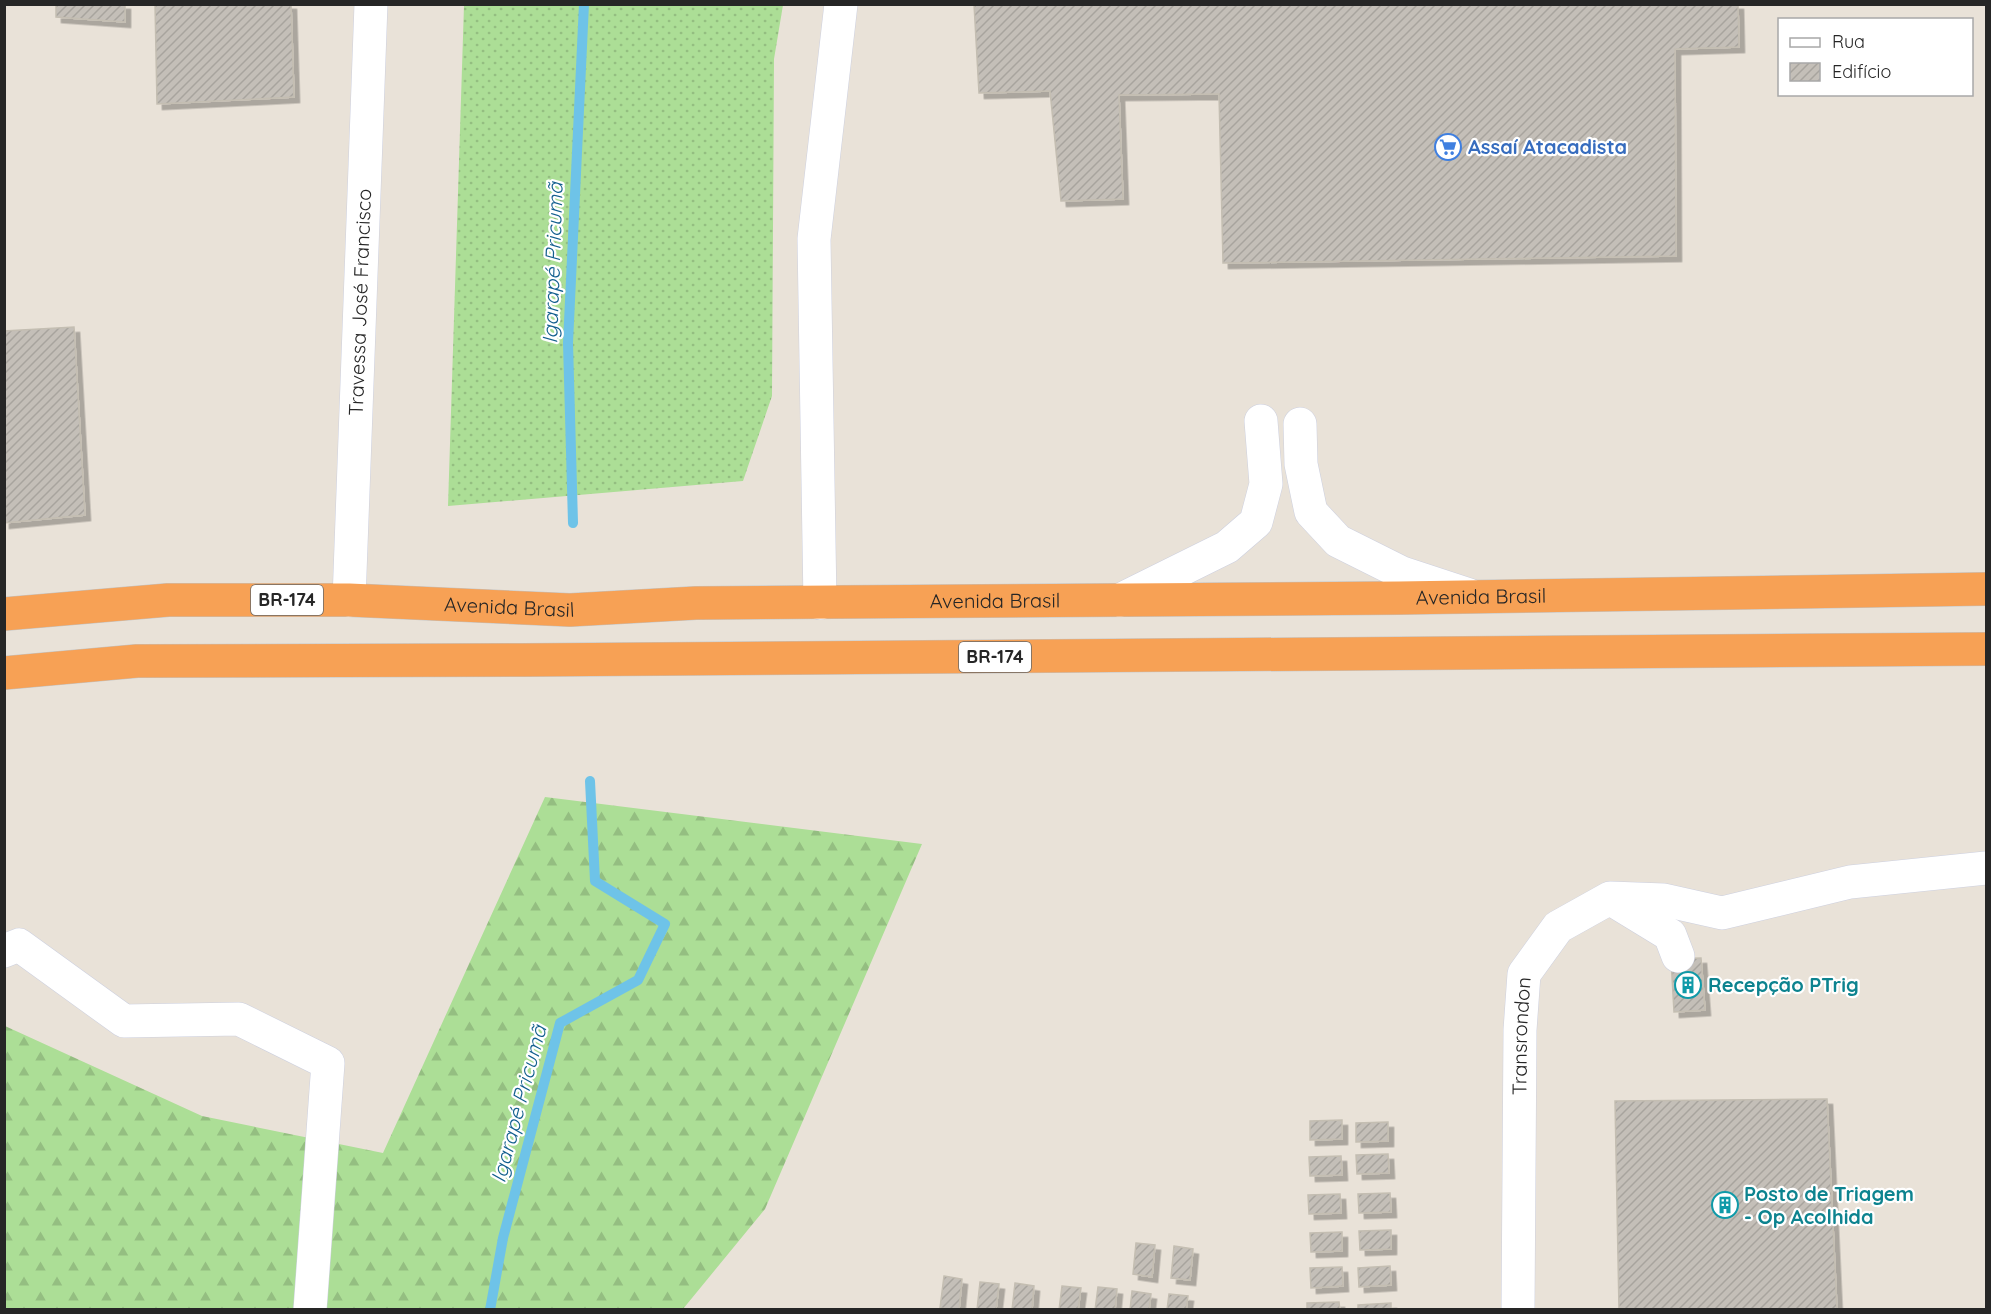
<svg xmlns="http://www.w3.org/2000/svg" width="1991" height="1314" viewBox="0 0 1991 1314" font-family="Quicksand,sans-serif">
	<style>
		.grass { fill: url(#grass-dots) }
		.forest { fill: url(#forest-firs) }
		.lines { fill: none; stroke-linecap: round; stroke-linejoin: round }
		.stream { stroke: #6ec3e8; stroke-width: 10 }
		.building { fill: url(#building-hatch); stroke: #c4beb2; stroke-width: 1.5; filter: url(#shadow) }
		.minor-casing { stroke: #cdd0df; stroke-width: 34 }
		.highway-casing { stroke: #c2c2c2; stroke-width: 34 }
		.minor { stroke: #fff; stroke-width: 33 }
		.highway { stroke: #f7a155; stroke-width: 33 }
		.labels { text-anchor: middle; stroke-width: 4.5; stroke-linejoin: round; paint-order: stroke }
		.shield { fill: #fff; stroke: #676767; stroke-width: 1.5 }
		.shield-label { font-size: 18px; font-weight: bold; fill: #262626 }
		.shop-label { font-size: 20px; font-weight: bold; fill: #366cbe; stroke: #fff; text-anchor: start }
		.street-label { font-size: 20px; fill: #262626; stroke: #fff }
		.culture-label { font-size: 20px; font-weight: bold; fill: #0d838f; stroke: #fff; text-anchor: start }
		.water-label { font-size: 21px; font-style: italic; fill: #125f8e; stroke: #fff }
	</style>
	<defs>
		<pattern id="grass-dots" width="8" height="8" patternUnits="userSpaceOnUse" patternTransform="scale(1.5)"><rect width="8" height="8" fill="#acde96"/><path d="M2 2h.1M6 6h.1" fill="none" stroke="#94be81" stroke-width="1.8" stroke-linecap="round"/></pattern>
		<pattern id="forest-firs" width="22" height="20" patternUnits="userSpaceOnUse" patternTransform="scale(1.5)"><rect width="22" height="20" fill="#acde96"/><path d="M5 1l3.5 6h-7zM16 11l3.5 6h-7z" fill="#94be81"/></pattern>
		<pattern id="building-hatch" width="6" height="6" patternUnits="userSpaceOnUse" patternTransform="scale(1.5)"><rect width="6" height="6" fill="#c4bfb8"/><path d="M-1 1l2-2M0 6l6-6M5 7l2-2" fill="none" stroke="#a8a49e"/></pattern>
		<filter id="shadow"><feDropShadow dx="5.5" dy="5.5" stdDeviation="0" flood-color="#0004"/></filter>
	</defs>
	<rect width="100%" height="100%" fill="#e9e2d8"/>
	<path class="grass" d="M464 5H783L774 59 772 396 743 481 448 506Z"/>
	<path class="forest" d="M545 797 922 844 765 1209 683 1309 5 1310V1026L202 1116 383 1153Z"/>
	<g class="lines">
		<path class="stream" d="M573 523 568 343 584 4
			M490 1310 503 1238 560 1023 638 980 665 924 595 881 590 781"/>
	</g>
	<path class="building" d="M56 4H125V22L56 17Z
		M155 4H291L294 97 157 104Z
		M974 4H1738L1739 47 1675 49 1676 256 1223 263 1219 94 1119 95 1123 199 1061 201 1050 91 979 93Z
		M74 327 85 515 4 523V331Z
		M1701 958 1705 1010 1674 1012 1671 959Z
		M1827 1099 1837 1310H1619L1615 1101Z
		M1342 1120V1139L1310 1140V1121Z
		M1388 1122V1141L1356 1142V1123Z
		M1388 1154 1389 1173 1357 1174 1356 1155Z
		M1341 1156 1342 1175 1310 1176 1309 1157Z
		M1390 1193 1391 1212 1359 1213 1358 1194Z
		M1340 1194 1341 1213 1309 1214 1308 1195Z
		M1391 1230V1249L1360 1250 1359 1231Z
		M1342 1232V1251L1311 1252 1310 1233Z
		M1136 1243 1155 1245 1152 1277 1133 1274Z
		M1174 1246 1193 1249 1190 1280 1171 1278Z
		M1390 1266 1391 1285 1359 1287 1358 1268Z
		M1342 1267 1343 1286 1311 1288 1310 1268Z
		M944 1276 962 1279 959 1310 940 1308Z
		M980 1282 999 1284 996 1310H977Z
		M1015 1283 1034 1286 1032 1310H1012Z
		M1062 1286 1081 1288 1078 1310H1059Z
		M1098 1287 1117 1289 1115 1310H1095Z
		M1132 1291 1151 1294 1149 1310H1130Z
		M1169 1294 1188 1296 1186 1310H1167Z
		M1339 1302 1340 1310H1307V1303Z
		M1391 1303V1310H1358V1305Z"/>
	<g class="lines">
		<defs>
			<g id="minor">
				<path d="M1300 424 1301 464 1311 512 1338 541 1402 573 1469 595"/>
				<path id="s1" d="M349 600 371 4"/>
				<path d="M1120 600 1227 547 1256 522 1266 484 1261 421"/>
				<path d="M820 603 814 239 841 4"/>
				<path d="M1611 899 1670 935 1678 956"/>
				<path d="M4 951 19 945 124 1021 239 1019 328 1063 310 1310"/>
				<path id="s2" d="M1518 1310 1520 1030 1524 974 1558 927 1610 898 1664 900 1722 913 1850 882 1986 868"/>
			</g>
			<g id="highway">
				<path id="s3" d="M4 614 168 600H349L570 610 696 603 1399 598 1986 589"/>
				<path d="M4 673 137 661 523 660 1986 649"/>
			</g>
		</defs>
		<use href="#minor" class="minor-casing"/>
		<use href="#highway" class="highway-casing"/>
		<use href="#minor" class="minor"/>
		<use href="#highway" class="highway"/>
	</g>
	<defs>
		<symbol id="supermarket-ring" viewBox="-11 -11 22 22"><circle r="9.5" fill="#fff" stroke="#3f7fe0" stroke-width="1.5"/><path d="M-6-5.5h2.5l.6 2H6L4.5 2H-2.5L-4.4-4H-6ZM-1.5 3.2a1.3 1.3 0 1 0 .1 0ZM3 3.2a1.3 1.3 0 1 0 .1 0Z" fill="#3f7fe0"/></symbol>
		<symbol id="building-ring" viewBox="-11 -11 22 22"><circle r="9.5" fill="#fff" stroke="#0f9aa8" stroke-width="1.5"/><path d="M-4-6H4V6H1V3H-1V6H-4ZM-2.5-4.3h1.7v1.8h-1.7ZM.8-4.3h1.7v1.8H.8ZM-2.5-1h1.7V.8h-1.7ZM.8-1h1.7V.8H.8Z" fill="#0f9aa8"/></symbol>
	</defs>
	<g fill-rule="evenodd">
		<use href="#supermarket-ring" x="1433" y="132" width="30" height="30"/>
		<use href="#building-ring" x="1673" y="970" width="30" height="30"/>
		<use href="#building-ring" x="1710" y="1190" width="30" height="30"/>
	</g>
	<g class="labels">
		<g class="shield">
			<rect x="251" y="585" width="72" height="30" rx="4.5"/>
			<rect x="959" y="642" width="72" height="30" rx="4.5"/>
		</g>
		<g class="shield-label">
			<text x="287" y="606">BR-174</text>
			<text x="995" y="663">BR-174</text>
		</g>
		<g class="shop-label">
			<text x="1468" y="154">Assaí Atacadista</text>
		</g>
		<g class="street-label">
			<text dy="7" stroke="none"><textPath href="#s1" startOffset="298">Travessa José Francisco</textPath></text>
			<text dy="7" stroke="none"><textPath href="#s3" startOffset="1478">Avenida Brasil</textPath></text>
			<text dy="7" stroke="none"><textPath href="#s3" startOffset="992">Avenida Brasil</textPath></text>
			<text dy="7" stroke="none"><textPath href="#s3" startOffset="506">Avenida Brasil</textPath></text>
			<text dy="7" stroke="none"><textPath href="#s2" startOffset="274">Transrondon</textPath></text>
		</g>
		<g class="culture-label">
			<text x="1708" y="992">Recepção PTrig</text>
			<text x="1744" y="1201">Posto de Triagem<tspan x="1744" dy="23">- Op Acolhida</tspan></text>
		</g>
		<g class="water-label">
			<text transform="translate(553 263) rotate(-88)" y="7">Igarapé Pricumã</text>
			<text transform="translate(519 1104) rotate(-75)" y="7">Igarapé Pricumã</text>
		</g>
	</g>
	<rect width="1991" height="1314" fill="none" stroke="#262626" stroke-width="12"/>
	<rect x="1778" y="18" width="195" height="78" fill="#ffffff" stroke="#a8a8a8" stroke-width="1.5"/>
	<rect x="1790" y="38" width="30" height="9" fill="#ffffff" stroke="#a8a8a8" stroke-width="1.5"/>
	<text x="1832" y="48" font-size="18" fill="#262626">Rua</text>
	<rect x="1790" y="63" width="30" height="18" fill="url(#building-hatch)" stroke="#a8a8a8" stroke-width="1.5"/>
	<text x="1832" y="78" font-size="18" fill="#262626">Edifício</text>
</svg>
